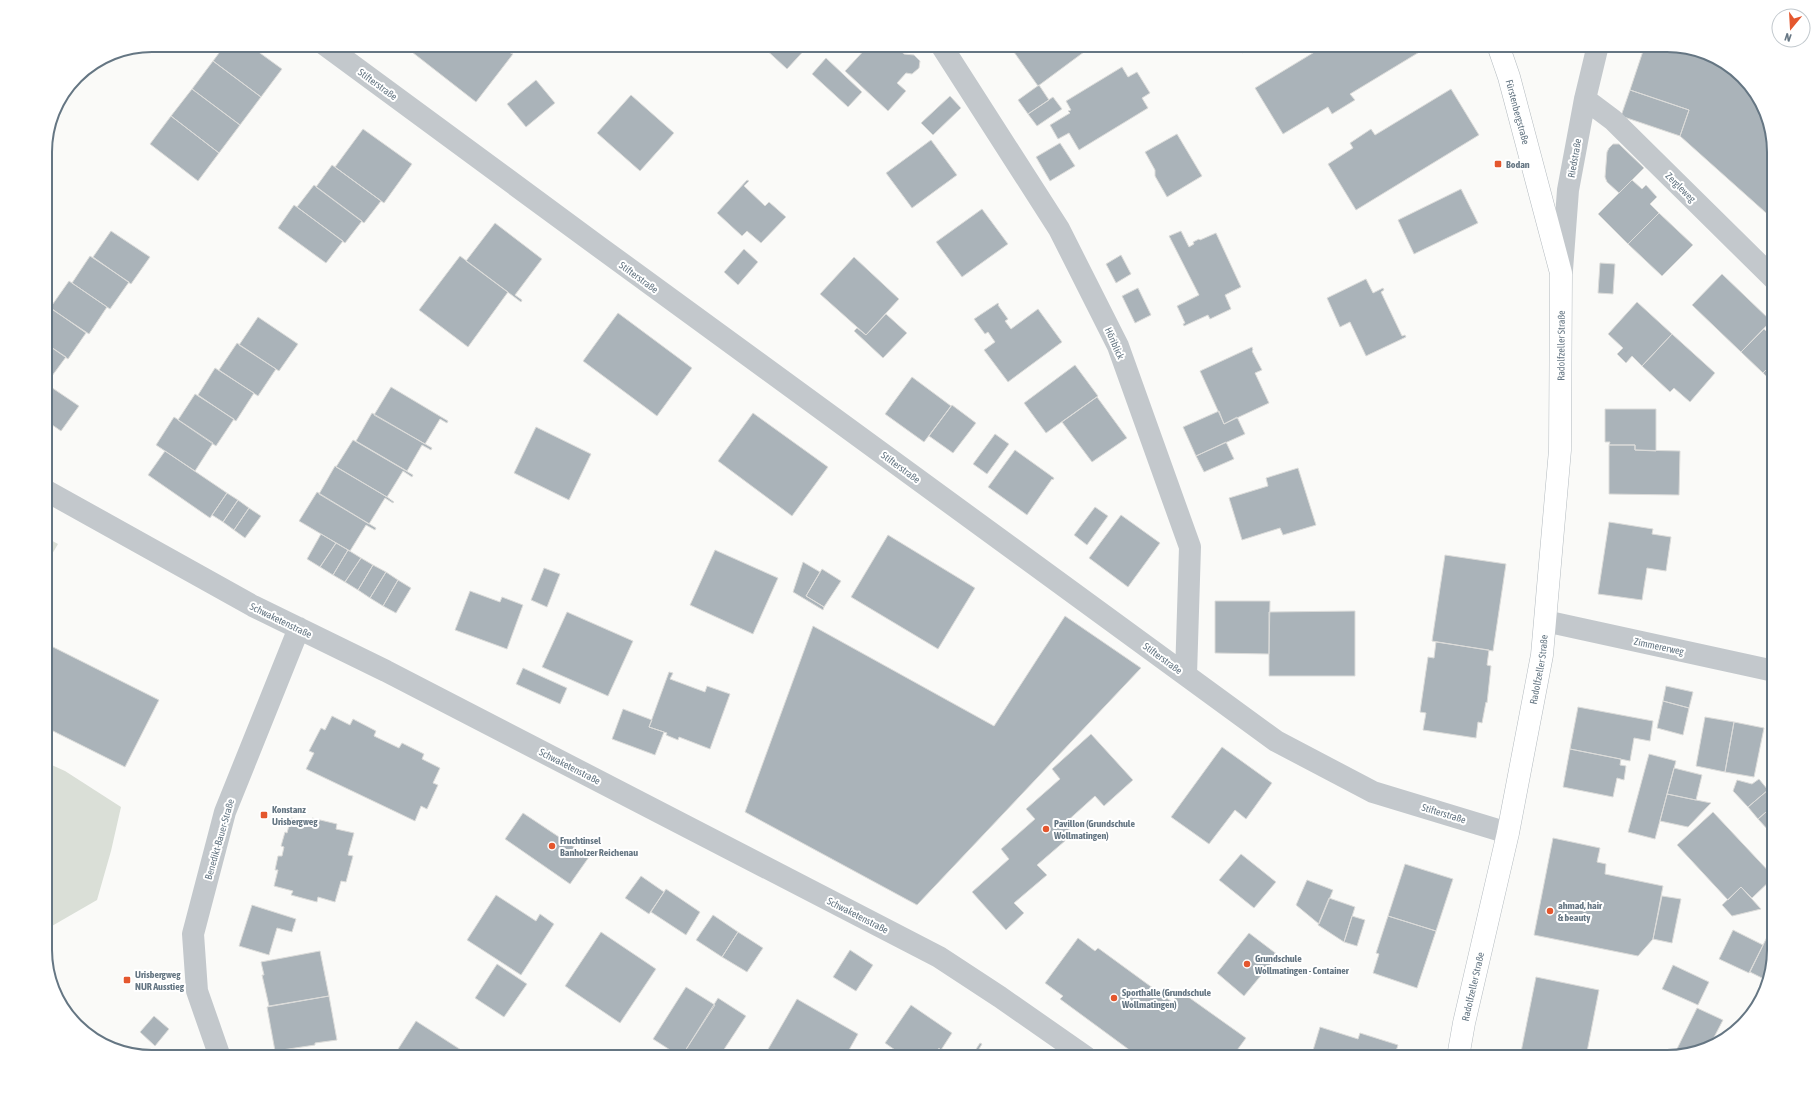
<svg xmlns="http://www.w3.org/2000/svg" width="1819" height="1102" viewBox="0 0 1819 1102" font-family="'Asap Condensed',sans-serif">
	<style>
		.green { fill: #dadfd7 }
		.building { fill: #aab3b9; stroke: #dcdcda }
		.lines { fill: none; stroke-linecap: round; stroke-linejoin: round }
		.secondary-casing { stroke: #b3babf; stroke-width: 23 }
		.minor { stroke: #c3c8cc; stroke-width: 22 }
		.secondary { stroke: #fff; stroke-width: 22 }
		.poi-dot { fill: #e4572e; stroke: #fff; stroke-width: 1.5 }
		.labels { text-anchor: middle; stroke-width: 4; stroke-linejoin: round; paint-order: stroke }
		.street-label { font-size: 10px; fill: #657683; stroke: #fff }
		.poi-label { font-size: 10px; font-weight: bold; fill: #657683; stroke: #fff; text-anchor: start }
		.rim { fill: none; stroke: #657683; stroke-width: 2 }
	</style>
	<rect width="100%" height="100%" fill="#fafaf8"/>
	<path class="green" d="M45 537 58 544 45 566Z
		M45 762 65 771 121 807 111 851 97 900 45 930Z"/>
	<path class="building" d="M225 45H249L282 69 261 97 213 61Z
		M403 45H493L513 54 476 102Z
		M761 45H809L787 69Z
		M869 45H894L904 54 914 55 920 61 919 68 912 74 906 73 897 83 906 91 888 111 845 71Z
		M1009 45H1085L1088 49 1038 86Z
		M1237 45H1255L1242 53Z
		M1326 45H1431L1350 94 1355 100 1332 114 1328 107 1283 134 1255 88Z
		M1645 45H1667L1721 59 1760 98 1774 145V220L1680 136 1689 110 1630 90Z
		M826 58 862 92 848 107 812 74Z
		M213 61 261 97 240 125 192 89Z
		M1122 67 1128 77 1137 72 1150 93 1142 98 1148 108 1079 150 1069 133 1058 139 1050 125 1070 113 1068 111 1071 110 1066 101Z
		M536 80 555 103 526 127 507 104Z
		M1039 85 1049 100 1028 114 1018 100Z
		M192 89 240 125 219 153 171 116Z
		M1451 89 1479 135 1356 210 1328 164 1353 148 1350 143 1371 129 1375 135Z
		M1630 90 1689 110 1680 136 1621 116Z
		M631 95 674 133 640 171 597 133Z
		M950 96 961 108 933 135 921 123Z
		M1053 97 1062 109 1037 126 1028 114Z
		M171 116 219 153 198 181 150 144Z
		M363 129 412 164 384 203 335 167Z
		M1177 134 1202 176 1167 197 1155 176V170L1145 152Z
		M931 140 957 175 912 208 886 173Z
		M1060 143 1075 166 1050 181 1036 157Z
		M1613 144H1619L1644 168 1619 193 1607 182 1605 177 1607 152 1609 148Z
		M332 165 381 201 364 223 316 187Z
		M747 180 749 181 744 186 765 206 769 202 786 217 761 243 747 231 742 236 717 213Z
		M1632 180 1642 189 1646 185 1657 197 1650 204 1659 213 1628 244 1598 214Z
		M314 185 362 221 345 243 297 207Z
		M1461 189 1478 223 1414 254 1398 220Z
		M294 205 343 241 326 263 278 228Z
		M982 209 1008 244 962 277 936 242Z
		M1659 213 1693 245 1662 276 1628 244Z
		M495 223 542 259 515 295 522 300 521 302 466 261Z
		M111 231 150 257 131 284 93 257Z
		M1181 231 1189 247 1194 244 1193 242 1199 239 1200 240 1216 233 1241 287 1225 295 1231 309 1210 319 1208 315 1184 326 1183 324 1185 323 1177 306 1199 295 1169 236Z
		M744 249 758 262 738 285 724 272Z
		M1121 255 1131 274 1116 283 1106 264Z
		M90 256 129 282 110 309 72 283Z
		M460 256 508 292 468 347 419 310Z
		M854 257 899 299 866 335 820 294Z
		M1600 263 1615 264 1613 294 1598 293Z
		M1722 274 1771 321 1741 352 1692 305Z
		M1366 279 1373 293 1383 288 1384 290 1381 292 1402 336 1405 335 1406 337 1366 356 1350 322 1340 327 1327 298Z
		M69 281 107 307 89 334 50 308Z
		M1138 288 1151 315 1135 323 1122 296Z
		M1637 302 1672 334 1642 366 1632 356 1626 363 1617 354 1623 348 1608 334Z
		M998 303 999 304 998 305 1008 319 1005 321 1011 329 1038 309 1062 342 1008 382 984 350 995 342 988 332 985 334 974 319Z
		M48 306 86 333 68 359 45 343V310Z
		M618 313 692 368 657 416 583 361Z
		M886 314 907 333 883 358 854 331 857 328 866 335Z
		M258 317 298 344 279 371 239 345Z
		M1764 329 1774 339V362L1763 373 1741 352Z
		M1672 334 1715 373 1690 402 1674 388 1670 392 1642 366Z
		M45 343 66 357 46 384 45 383Z
		M237 343 276 369 258 396 219 370Z
		M1252 347 1253 350 1252 351 1262 370 1255 373 1269 403 1224 424 1200 371Z
		M1774 362V384L1763 373Z
		M1075 365 1098 396 1046 433 1024 403Z
		M215 368 254 393 236 421 198 395Z
		M912 377 951 406 924 442 885 414Z
		M45 383 79 406 61 431 45 420Z
		M391 387 448 421 447 423 440 419 425 444 374 415Z
		M195 394 234 419 216 446 178 420Z
		M1097 397 1127 438 1092 462 1062 422Z
		M952 405 976 423 953 453 929 436Z
		M1605 409H1656V451L1635 450V445H1609L1610 442H1605Z
		M1219 411 1224 424 1237 417 1245 434 1196 456 1183 427Z
		M372 413 432 448 431 450 422 445 407 471 356 441Z
		M753 413 828 467 792 516 718 461Z
		M174 417 213 443 195 471 156 445Z
		M536 427 591 454 569 500 514 473Z
		M995 434 1009 444 987 474 973 464Z
		M353 440 413 475 412 477 403 471 387 497 336 467Z
		M1226 442 1234 459 1204 472 1196 456Z
		M1609 445H1635V450L1680 451 1679 495 1609 494Z
		M1015 450 1054 478 1053 480 1052 479 1027 515 988 487Z
		M165 451 227 493 210 518 148 475Z
		M335 466 387 497 394 502 393 503 385 498 369 524 319 494Z
		M1298 468 1316 525 1283 535 1280 528 1242 540 1229 498 1268 486 1266 478Z
		M317 492 376 528 375 530 366 525 350 551 299 521Z
		M227 493 238 500 223 522 212 515Z
		M238 500 249 508 234 530 223 522Z
		M1095 507 1108 516 1087 545 1074 535Z
		M249 508 261 516 245 538 234 530Z
		M1121 515 1160 543 1128 587 1089 558Z
		M1609 522 1653 529 1652 534 1671 537 1666 571 1647 568 1642 600 1598 594Z
		M321 534 336 543 320 567 307 559Z
		M888 535 975 588 938 649 851 597Z
		M336 543 348 550 333 575 320 567Z
		M348 550 361 558 345 582 333 575Z
		M715 550 778 578 753 634 690 605Z
		M1445 555 1506 564 1493 651 1432 641Z
		M361 558 373 565 358 590 345 582Z
		M803 562 820 572 806 596 824 607 823 610 793 592Z
		M373 565 386 572 370 598 358 590Z
		M544 568 560 574 547 607 531 600Z
		M822 569 841 581 824 607 806 596Z
		M386 572 398 580 383 606 370 598Z
		M398 580 411 588 396 613 383 606Z
		M470 591 500 602 502 597 523 605 507 649 455 630Z
		M1215 601H1270L1269 654 1215 653Z
		M1355 611V676H1269V612Z
		M567 612 633 641 608 696 542 667Z
		M1065 616 1141 668 917 905 745 812 813 626 994 726Z
		M1436 642 1489 650 1487 665 1491 666 1487 703 1486 702 1482 723 1478 722 1476 738 1423 730 1426 713 1420 712 1428 657 1434 658Z
		M45 643 159 700 125 767 45 727Z
		M523 668 567 688 560 704 516 684Z
		M669 672 673 673 670 679 705 692 707 686 730 694 710 749 679 737 678 740 666 735 667 733 649 727Z
		M1666 686 1693 692 1689 708 1663 701Z
		M1663 701 1689 708 1683 735 1657 728Z
		M1578 707 1653 721 1650 741 1634 738 1630 761 1570 749Z
		M623 709 652 720 649 727 664 732 655 755 612 739Z
		M332 716 350 725 353 719 376 731 374 736 399 748 402 743 424 754 422 759 440 768 433 783 438 785 427 809 421 806 415 821 306 769 314 753 309 751 321 728 325 730Z
		M1705 717 1734 722 1725 772 1696 766Z
		M1734 722 1764 728 1754 777 1725 772Z
		M1091 734 1133 780 1104 806 1095 796 1064 824 1073 834 1037 865 1047 875 1014 903 1024 913 1006 930 972 892 1009 859 1001 849 1035 819 1026 809 1060 779 1052 769Z
		M1222 747 1272 783 1246 819 1235 810 1209 844 1171 817Z
		M1570 749 1621 759 1620 765 1626 766 1624 780 1617 778 1613 797 1563 787Z
		M1649 754 1676 761 1655 839 1628 832Z
		M1674 768 1702 775 1696 800 1667 794Z
		M1759 779 1768 790 1748 807 1733 791 1737 780 1752 784Z
		M1768 790 1774 796V805L1758 819 1748 807Z
		M1667 794 1696 800 1711 803 1688 827 1660 821Z
		M1773 806 1774 827 1769 831 1758 819Z
		M1713 812 1774 877 1752 898 1741 887 1728 900 1677 845Z
		M523 813 589 857 570 884 505 839Z
		M291 818 311 822 312 818 337 824 336 829 354 833 348 855 353 856 346 882 341 881 335 902 318 897 317 902 291 895 293 891 274 886 278 870H275L278 856H282L284 847 281 846 285 832 287 833Z
		M1553 838 1600 848 1597 862 1606 864 1605 874 1663 886 1653 939 1638 956 1534 935Z
		M1241 854 1276 882 1254 908 1219 880Z
		M1405 864 1453 879 1436 931 1388 916Z
		M641 876 664 892 649 914 625 898Z
		M1307 880 1333 890 1319 924 1296 905Z
		M1741 887 1761 909 1732 916 1722 905Z
		M666 889 700 912 686 935 651 912Z
		M496 895 536 921 540 914 554 924 521 975 467 940Z
		M1662 896 1681 899 1672 943 1653 939Z
		M1329 898 1355 907 1344 942 1318 925Z
		M252 905 296 919 292 932 277 928 269 955 239 946Z
		M713 915 738 932 722 957 696 940Z
		M1352 916 1365 920 1357 946 1344 942Z
		M1388 916 1436 931 1417 988 1373 973 1379 954 1376 953Z
		M1733 930 1763 945 1749 973 1719 959Z
		M601 932 656 969 620 1023 565 986Z
		M738 932 763 948 747 972 722 957Z
		M1249 933 1278 955 1244 996 1217 973Z
		M1767 937 1774 940V950L1766 980 1750 972Z
		M1078 938 1095 951 1098 948 1172 1002 1180 991 1246 1038 1232 1057H1139L1060 999 1063 996 1045 983Z
		M850 950 873 965 856 991 833 977Z
		M320 951 329 996 269 1006 262 975H264L261 962Z
		M497 964 527 984 504 1017 475 998Z
		M1673 965 1709 982 1698 1005 1662 989Z
		M1536 977 1599 990 1586 1057H1520Z
		M686 987 715 1005 681 1057 653 1039Z
		M329 996 337 1040 315 1043V1045L275 1051 267 1007Z
		M718 998 746 1016 719 1057H695L685 1051Z
		M797 999 858 1034 845 1057H778L767 1051Z
		M911 1005 952 1033 941 1050 939 1048 933 1057H905L885 1043Z
		M1697 1008 1723 1020 1710 1045 1674 1055Z
		M154 1016 169 1029 155 1046 140 1032Z
		M416 1021 472 1057H393Z
		M1320 1027 1358 1039 1360 1033 1398 1045 1394 1057H1311Z
		M980 1043 982 1044 979 1049 991 1057H971Z"/>
	<g class="lines">
		<defs>
			<g id="secondary">
				<path id="s1" d="M1458 1057 1464 1023 1508 833 1542 655 1560 450 1561 273 1509 77 1498 45"/>
			</g>
		</defs>
		<use href="#secondary" class="secondary-casing"/>
		<path class="minor" d="M325 45 598 246 1276 741 1373 792 1508 833
			M941 45 1059 229 1118 346 1190 547 1186 675
			M1585 99 1613 120 1774 279
			M1562 270 1568 190 1585 99 1598 45
			M45 490 253 606 386 671 939 957 1000 997 1086 1057
			M1545 621 1774 671
			M220 1057 197 991 193 934 225 812 299 628"/>
		<use href="#secondary" class="secondary"/>
	</g>
	<g class="poi-dot">
		<rect x="1494" y="160" width="8" height="8" rx="2"/>
		<rect x="260" y="811" width="8" height="8" rx="2"/>
		<circle cx="1046" cy="829" r="4"/>
		<circle cx="552" cy="846" r="4"/>
		<circle cx="1550" cy="911" r="4"/>
		<circle cx="1247" cy="964" r="4"/>
		<rect x="123" y="976" width="8" height="8" rx="2"/>
		<circle cx="1114" cy="998" r="4"/>
	</g>
	<g class="labels">
		<g class="street-label">
			<text transform="translate(378 84) rotate(36)" y="4">Stifterstraße</text>
			<text transform="translate(1518 112) rotate(75)" y="4">Fürstenbergstraße</text>
			<text transform="translate(1574 158) rotate(-80)" y="4">Riedstraße</text>
			<text transform="translate(1681 187) rotate(45)" y="4">Zergleweg</text>
			<text transform="translate(639 277) rotate(36)" y="4">Stifterstraße</text>
			<text transform="translate(1115 343) rotate(66)" y="4">Höriblick</text>
			<text dy="4" stroke="none"><textPath href="#s1" startOffset="721">Radolfzeller Straße</textPath></text>
			<text transform="translate(901 467) rotate(36)" y="4">Stifterstraße</text>
			<text transform="translate(281 620) rotate(26)" y="4">Schwaketenstraße</text>
			<text transform="translate(1659 646) rotate(12)" y="4">Zimmererweg</text>
			<text transform="translate(1163 658) rotate(36)" y="4">Stifterstraße</text>
			<text dy="4" stroke="none"><textPath href="#s1" startOffset="396">Radolfzeller Straße</textPath></text>
			<text transform="translate(570 766) rotate(27)" y="4">Schwaketenstraße</text>
			<text transform="translate(1444 813) rotate(17)" y="4">Stifterstraße</text>
			<text transform="translate(219 839) rotate(-74)" y="4">Benedikt-Bauer-Straße</text>
			<text transform="translate(858 915) rotate(27)" y="4">Schwaketenstraße</text>
			<text dy="4" stroke="none"><textPath href="#s1" startOffset="72">Radolfzeller Straße</textPath></text>
		</g>
		<g class="poi-label">
			<text x="1506" y="168">Bodan</text>
			<text x="272" y="813">Konstanz<tspan x="272" dy="12">Urisbergweg</tspan></text>
			<text x="1054" y="827">Pavillon (Grundschule<tspan x="1054" dy="12">Wollmatingen)</tspan></text>
			<text x="560" y="844">Fruchtinsel<tspan x="560" dy="12">Banholzer Reichenau</tspan></text>
			<text x="1558" y="909">ahmad, hair<tspan x="1558" dy="12">&amp; beauty</tspan></text>
			<text x="1255" y="962">Grundschule<tspan x="1255" dy="12">Wollmatingen - Container</tspan></text>
			<text x="135" y="978">Urisbergweg<tspan x="135" dy="12">NUR Ausstieg</tspan></text>
			<text x="1122" y="996">Sporthalle (Grundschule<tspan x="1122" dy="12">Wollmatingen)</tspan></text>
		</g>
	</g>
	<path d="M0 0H1819V1102H0ZM152 52H1667A100 100 0 0 1 1767 152V950A100 100 0 0 1 1667 1050H152A100 100 0 0 1 52 950V152A100 100 0 0 1 152 52Z" fill="#fff" fill-rule="evenodd"/>
	<path class="rim" d="M152 52H1667A100 100 0 0 1 1767 152V950A100 100 0 0 1 1667 1050H152A100 100 0 0 1 52 950V152A100 100 0 0 1 152 52Z"/>
	<g transform="translate(1791 28) rotate(198)"><circle r="19" fill="#ffffff" stroke="#c1c8cd"/>
	<path d="M0-3L7 15L0 10L-7 15Z" fill="#e4572e"/>
	<text y="-6" font-size="11" font-weight="bold" text-anchor="middle" fill="#657683">N</text>
	</g>
</svg>
